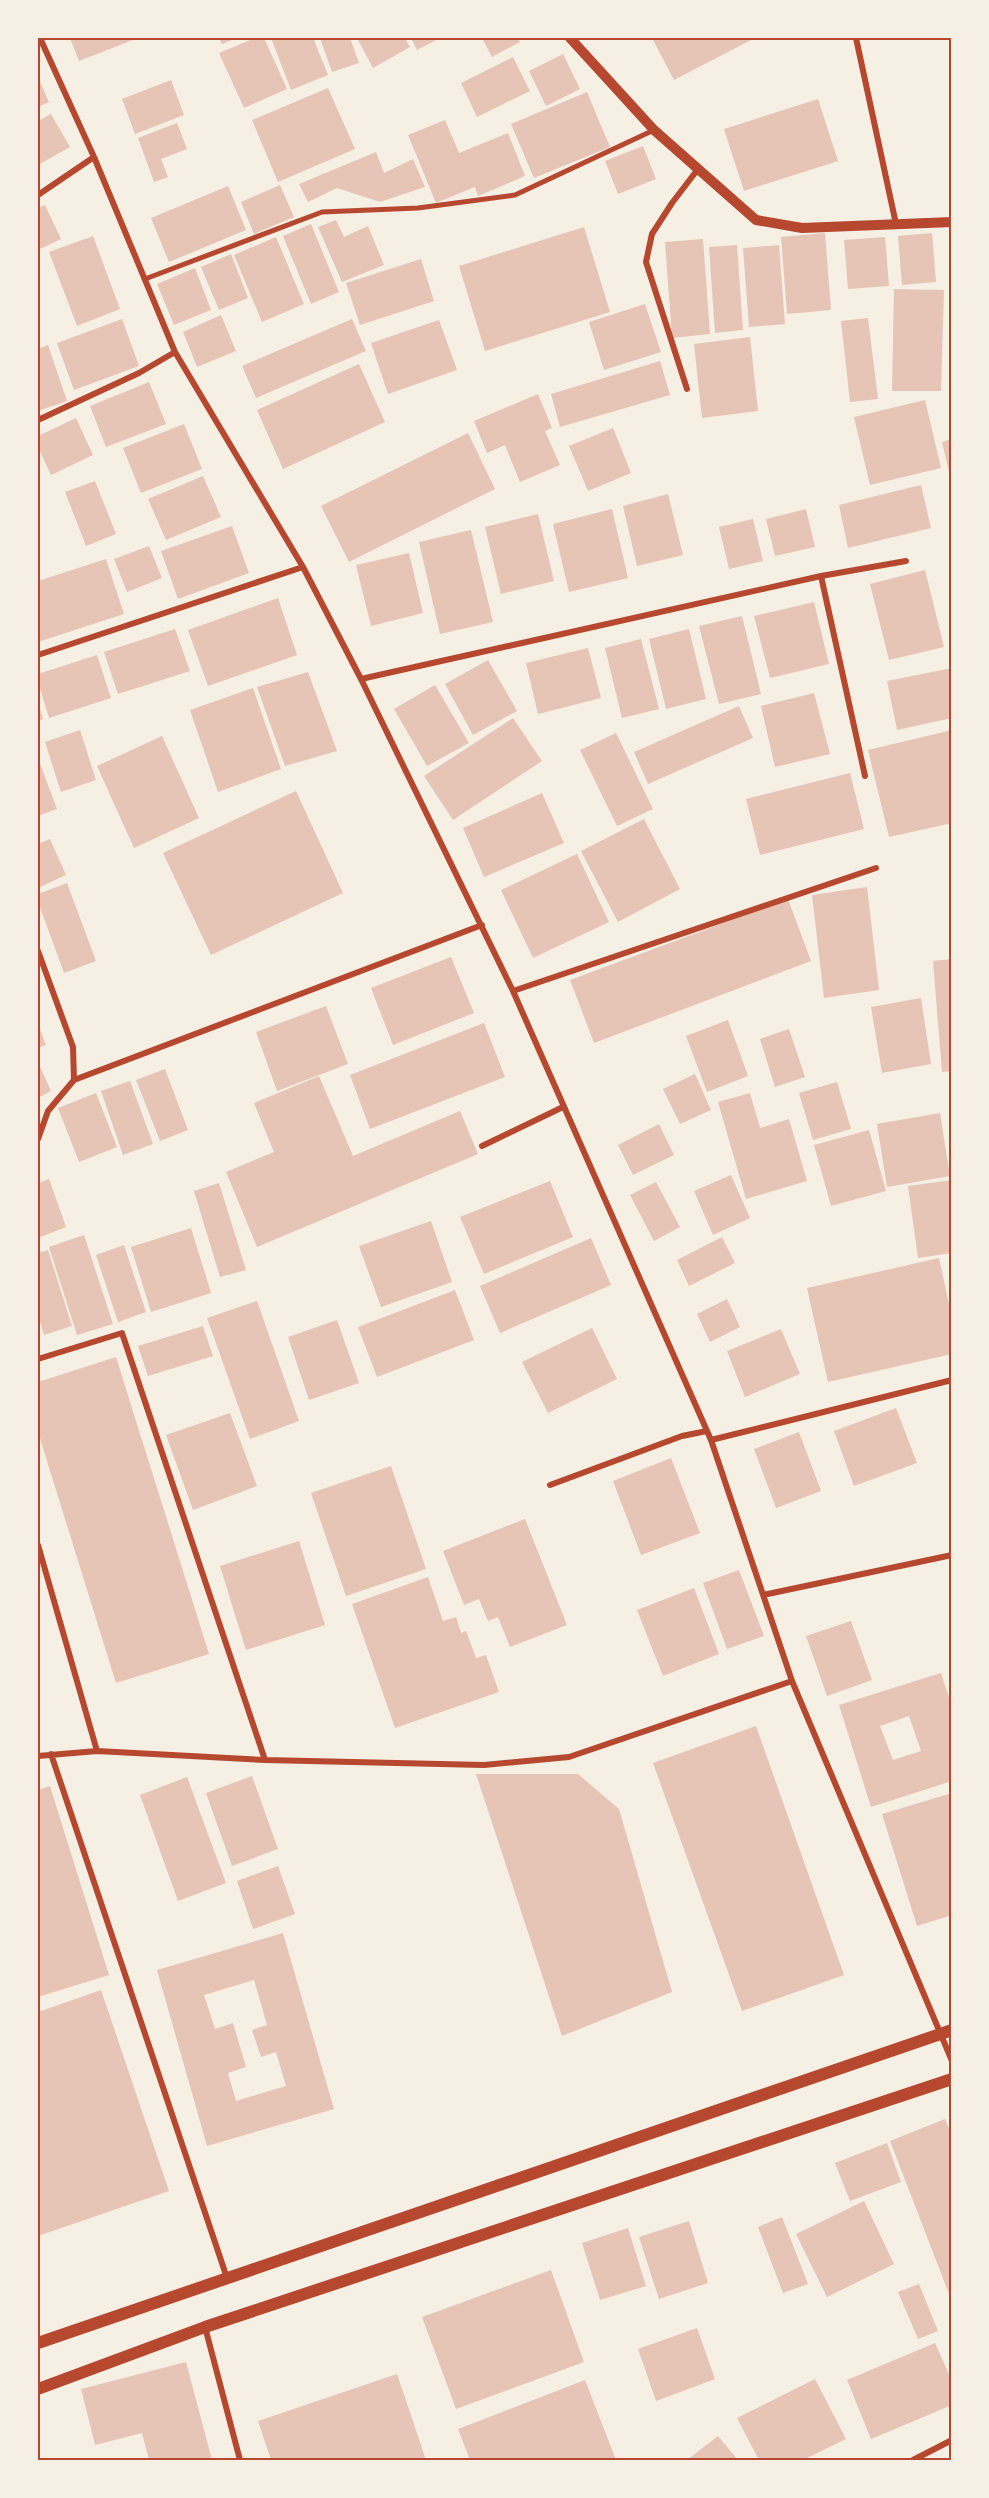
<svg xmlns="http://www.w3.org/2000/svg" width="989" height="2498" viewBox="0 0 989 2498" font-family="'Asap Condensed',sans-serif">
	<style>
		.building { fill: #e6c5b7; fill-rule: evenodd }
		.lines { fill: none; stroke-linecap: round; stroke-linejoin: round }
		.pedestrian { stroke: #b5482f; stroke-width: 5 }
		.minor { stroke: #b5482f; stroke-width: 6 }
		.tertiary { stroke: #b5482f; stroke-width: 10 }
		.secondary { stroke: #b5482f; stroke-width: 12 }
		.neatline { fill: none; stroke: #b5482f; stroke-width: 2 }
	</style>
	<rect width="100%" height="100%" fill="#f6efe4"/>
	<path class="building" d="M70 38H138L79 61Z
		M219 38H237L222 44Z
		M255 38H264L287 89 244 108 219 53Z
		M271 38H313L328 75 291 90Z
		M320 38H350L359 63 332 72Z
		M357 38H405L410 47 373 68Z
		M411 38H440L417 50Z
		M482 38H518L520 42 492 57Z
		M652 38H755L674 80Z
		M563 54 580 89 546 106 529 71Z
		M513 57 530 91 477 117 461 83Z
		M38 77 49 102 38 107Z
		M171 80 184 115 135 134 122 99Z
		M328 88 355 149 278 182 252 120Z
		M587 92 610 147 534 178 511 124Z
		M818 99 838 161 744 191 724 129Z
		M51 114 70 147 38 165V121Z
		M445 120 459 153 508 133 525 176 478 196 475 187 436 203 408 135Z
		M177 123 187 149 161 159 168 177 154 182 138 138Z
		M643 146 656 179 618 194 605 161Z
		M376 152 384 173 413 159 425 187 380 202 337 188 308 202 299 184Z
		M280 185 294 217 254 234 241 202Z
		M228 186 246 230 169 262 151 218Z
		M45 205 61 239 38 250V208Z
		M336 220 344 237 368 226 384 265 342 282 318 227Z
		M311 224 339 292 311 304 283 236Z
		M584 227 610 312 485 351 459 266Z
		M825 233 831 310 787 314 781 237Z
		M932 233 936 282 902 285 898 236Z
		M93 236 120 309 77 326 49 252Z
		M276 237 304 304 262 322 234 255Z
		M885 237 889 286 848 289 844 240Z
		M703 239 710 334 672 338 665 242Z
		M737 245 743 330 715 333 709 247Z
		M779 245 785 324 749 327 743 248Z
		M231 254 248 298 219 310 201 267Z
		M421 259 434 301 360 325 346 283Z
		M195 268 211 310 174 325 157 284Z
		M894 289 944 290 941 391H892Z
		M645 304 661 352 604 370 589 322Z
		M221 315 236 351 197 367 183 332Z
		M868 318 878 399 850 402 841 321Z
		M122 319 139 366 74 390 57 343Z
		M352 319 366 351 256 398 242 366Z
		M439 320 457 370 388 394 371 343Z
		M750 337 758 411 702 418 694 344Z
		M48 345 67 401 38 411V349Z
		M660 361 670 395 560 427 551 394Z
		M359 364 385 422 283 469 257 410Z
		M149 382 166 424 106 447 90 406Z
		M538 394 552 428 545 431 560 465 520 482 505 445 487 453 474 421Z
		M925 400 941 468 870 485 854 417Z
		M76 418 93 455 51 475 38 447V436Z
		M184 424 202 469 141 493 123 448Z
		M613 428 631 473 588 491 569 446Z
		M468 433 495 489 349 562 321 506Z
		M952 439V479L951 480 942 442Z
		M203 476 221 517 166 540 148 499Z
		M95 481 116 534 86 546 65 492Z
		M921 485 931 528 848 548 839 505Z
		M668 494 683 555 637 566 623 506Z
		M612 509 628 578 569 592 553 524Z
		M806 509 815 547 775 556 766 519Z
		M538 514 554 581 501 594 485 527Z
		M753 519 763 561 729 569 719 527Z
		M232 526 249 573 178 599 161 551Z
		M471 530 493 622 440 634 419 542Z
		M149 546 162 578 127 592 114 559Z
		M409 553 423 613 371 626 356 565Z
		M106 559 124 614 38 642V581Z
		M925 570 944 647 889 660 870 584Z
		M278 598 297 655 208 686 188 630Z
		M814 602 829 664 770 678 754 616Z
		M742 616 761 694 719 704 699 626Z
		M175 629 190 671 118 694 104 652Z
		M689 629 706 699 666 709 649 639Z
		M641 639 659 709 622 718 605 648Z
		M588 648 601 698 538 714 526 663Z
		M97 655 111 698 49 718 38 682V674Z
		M488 660 517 711 473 735 445 684Z
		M952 668V718L897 730 887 681Z
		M308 672 337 751 285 766 257 687Z
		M435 685 469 743 427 766 394 709Z
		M253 688 281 769 218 792 190 710Z
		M814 693 830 754 775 767 761 706Z
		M38 702 43 719 38 721Z
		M739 706 753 738 648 784 634 752Z
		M513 718 542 761 453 820 424 776Z
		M80 730 96 780 61 792 45 742Z
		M952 730V823L889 837 868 750Z
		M616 733 653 809 617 826 580 750Z
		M162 736 199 818 134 848 97 766Z
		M38 758 57 809 38 816Z
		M850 773 864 829 760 855 746 799Z
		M296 791 343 893 211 955 163 853Z
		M542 793 564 843 484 877 463 828Z
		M644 819 680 889 618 922 581 851Z
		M50 839 66 875 38 888V844Z
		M577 854 609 922 533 958 501 890Z
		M67 883 96 961 64 973 38 902V894Z
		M867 887 879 990 824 998 812 895Z
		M788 899 811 961 594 1043 570 980Z
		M451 957 474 1013 393 1045 371 988Z
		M952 959V1071L942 1072 933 961Z
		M921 998 931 1064 882 1073 871 1007Z
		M326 1006 348 1064 277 1091 256 1032Z
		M728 1020 748 1076 707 1092 686 1036Z
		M484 1023 505 1077 370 1129 350 1075Z
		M38 1024 46 1045 38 1048Z
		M789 1029 805 1077 775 1087 760 1039Z
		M38 1062 51 1091 38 1098Z
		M165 1069 188 1130 160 1141 136 1080Z
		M695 1074 711 1110 680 1124 663 1089Z
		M319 1076 353 1156 460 1111 478 1154 257 1247 226 1172 274 1152 254 1103Z
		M130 1081 153 1144 123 1155 101 1091Z
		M837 1082 851 1129 813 1140 799 1093Z
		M96 1093 117 1147 79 1162 58 1108Z
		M750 1093 760 1128 789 1119 807 1181 746 1199 718 1102Z
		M940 1113 950 1176 887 1187 877 1124Z
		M659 1124 674 1155 633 1175 618 1145Z
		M869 1130 886 1191 831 1206 814 1145Z
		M731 1175 750 1218 713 1235 694 1191Z
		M49 1179 66 1227 38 1238V1183Z
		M952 1180V1253L918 1258 908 1186Z
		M550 1181 573 1237 484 1274 460 1217Z
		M656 1182 680 1227 654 1241 630 1195Z
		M219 1183 246 1270 220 1277 194 1191Z
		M431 1221 452 1282 381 1307 359 1246Z
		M191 1228 211 1293 151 1312 131 1247Z
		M84 1235 113 1324 77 1335 49 1247Z
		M722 1237 735 1263 689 1286 677 1260Z
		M591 1238 611 1285 500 1333 480 1286Z
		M124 1245 146 1312 118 1322 96 1255Z
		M48 1250 72 1326 44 1335 38 1314V1253Z
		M939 1258 952 1318V1354L828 1382 807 1288Z
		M455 1290 474 1340 377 1377 358 1327Z
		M727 1299 740 1327 710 1342 697 1314Z
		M257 1301 299 1421 250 1439 207 1318Z
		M337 1320 359 1383 309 1400 288 1337Z
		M203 1326 213 1356 148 1376 138 1346Z
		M592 1328 617 1379 548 1413 522 1362Z
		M781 1329 800 1374 745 1397 727 1351Z
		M116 1357 209 1654 116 1683 38 1432V1382Z
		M896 1408 917 1463 854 1486 834 1431Z
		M230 1413 257 1486 193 1510 166 1435Z
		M799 1432 821 1491 776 1508 754 1449Z
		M671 1458 700 1533 641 1555 613 1481Z
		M391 1466 426 1569 346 1596 311 1493Z
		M525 1519 567 1625 510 1647 498 1617 488 1621 479 1599 464 1605 443 1551Z
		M299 1541 325 1625 246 1650 220 1566Z
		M739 1570 764 1636 727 1649 703 1583Z
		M428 1577 443 1621 456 1617 461 1633 466 1631 476 1658 486 1655 499 1692 395 1728 352 1604Z
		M694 1588 719 1654 663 1676 637 1610Z
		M851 1621 872 1680 827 1696 806 1636Z
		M941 1673 952 1707V1781L871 1807 839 1705ZM909 1716 921 1751 893 1760 880 1726Z
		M756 1726 844 1975 742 2011 653 1763Z
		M476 1774H578L619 1809 672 1992 562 2036Z
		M252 1776 278 1849 232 1866 206 1793Z
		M187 1777 226 1883 178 1901 140 1795Z
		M50 1786 109 1975 38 1997V1790Z
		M952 1793V1915L917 1926 882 1814Z
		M278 1866 295 1914 253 1929 237 1881Z
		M283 1933 334 2109 207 2146 157 1970ZM254 1980 267 2025 252 2030 261 2057 276 2052 286 2086 236 2101 228 2073 246 2067 233 2023 215 2029 204 1995Z
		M101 1990 169 2191 38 2236V2012Z
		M945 2119 952 2135 951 2299 890 2141Z
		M887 2143 901 2182 850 2201 835 2163Z
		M864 2201 894 2264 827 2297 796 2234Z
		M782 2217 808 2284 783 2293 758 2227Z
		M689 2221 708 2283 659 2299 639 2237Z
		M628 2228 646 2286 600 2300 582 2243Z
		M551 2270 584 2362 456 2409 422 2317Z
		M919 2284 938 2331 918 2339 898 2292Z
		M697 2328 715 2379 656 2401 638 2349Z
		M935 2343 952 2381V2405L871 2439 847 2380Z
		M186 2362 212 2460H149L142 2433 95 2445 81 2389Z
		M397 2374 426 2460H271L258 2421Z
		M815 2379 846 2439 803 2460H759L737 2418Z
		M585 2380 616 2460H470L458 2429Z
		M718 2436 738 2460H687Z"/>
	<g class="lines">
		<path class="pedestrian" d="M145 279 322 212 418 208 515 195 654 130"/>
		<path class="minor" d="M40 38 94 157 175 352 303 567 361 679 513 991 711 1440 792 1681 952 2061
			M856 38 896 224
			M38 195 94 157
			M687 389 646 262 652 234 672 203 698 169
			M38 420 139 373 175 352
			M821 576 865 776
			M38 655 303 567
			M361 679 821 576 906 561
			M38 951 73 1047 74 1080
			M513 991 876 868
			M38 1139 48 1111 74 1080 482 925
			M482 1146 563 1107
			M38 1359 122 1333 265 1760
			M711 1440 952 1380
			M550 1485 682 1436 707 1431
			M38 1545 97 1751
			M763 1595 952 1555
			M51 1754 227 2278
			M38 1756 97 1751 265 1760 484 1765 569 1757 792 1681
			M205 2327 240 2460
			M913 2460 952 2440"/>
		<path class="tertiary" d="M570 38 654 130 756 220 802 228 952 222"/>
		<path class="secondary" d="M38 2343 952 2030
			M38 2389 205 2327 952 2079"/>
	</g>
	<rect width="989" height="2498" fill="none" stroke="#f6efe4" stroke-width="78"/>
	<rect x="39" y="39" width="911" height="2420" class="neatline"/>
</svg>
